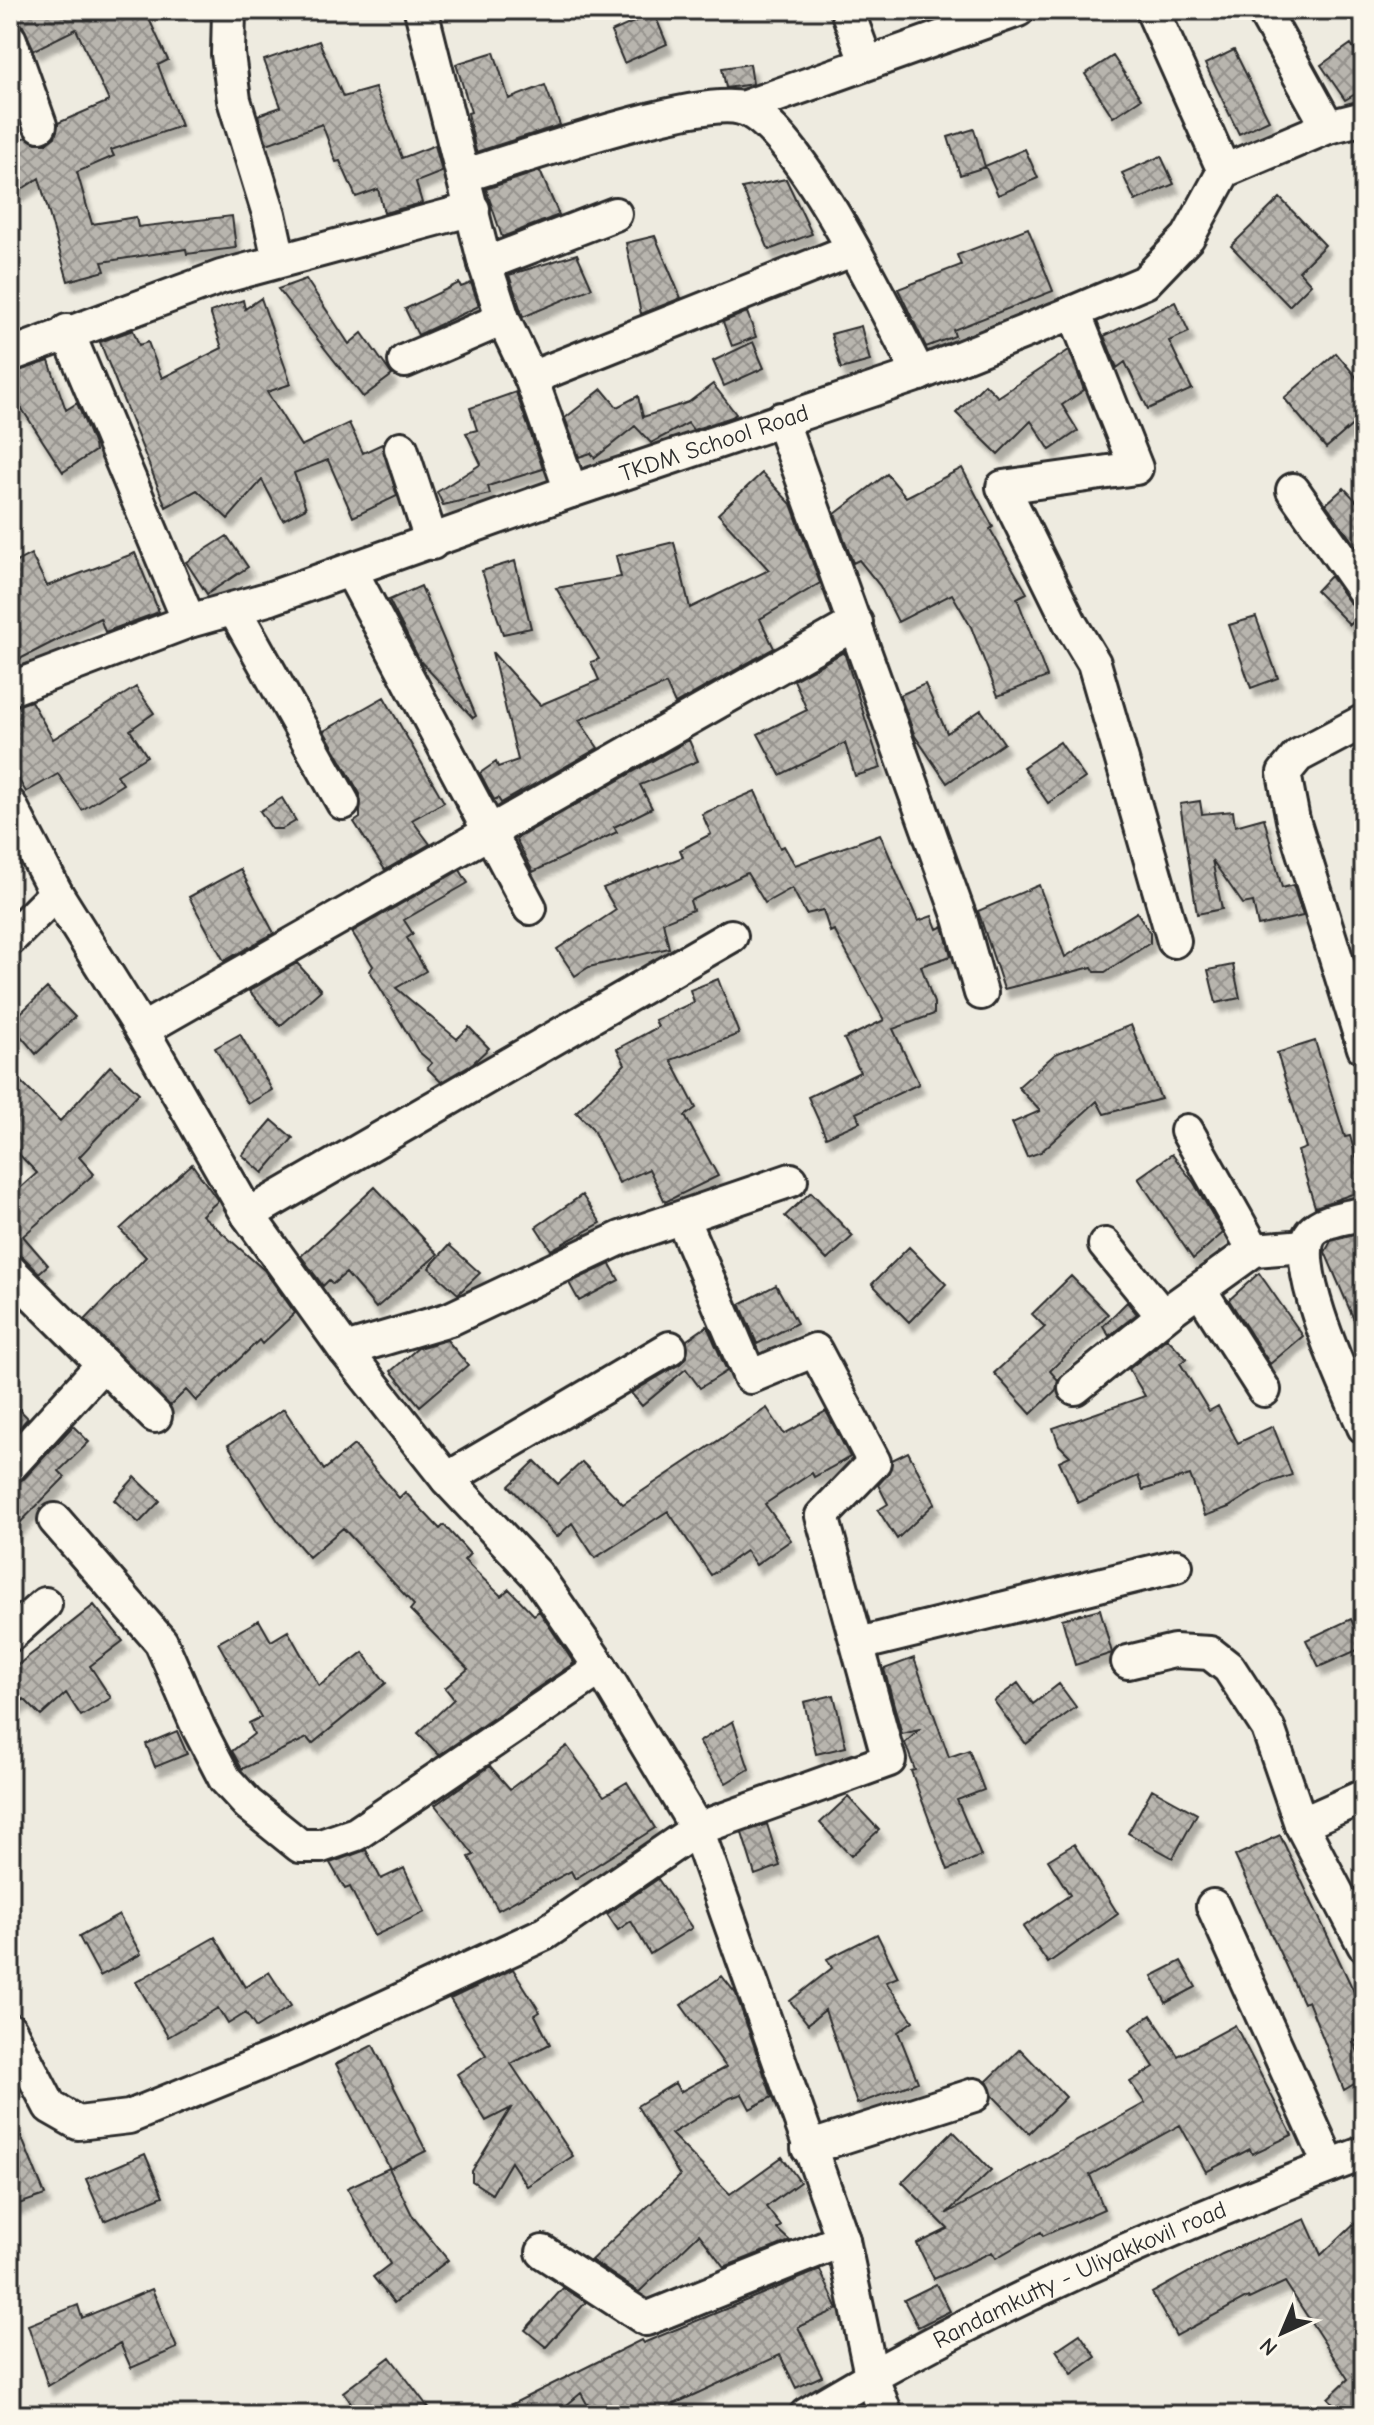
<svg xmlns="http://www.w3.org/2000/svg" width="1374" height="2425" viewBox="0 0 1374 2425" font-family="'Comic Neue',sans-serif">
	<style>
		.building { fill: url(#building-cross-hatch); stroke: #2b2b2b; stroke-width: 2; filter: url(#shadow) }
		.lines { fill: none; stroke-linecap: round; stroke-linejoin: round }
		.minor-casing { stroke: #2b2b2b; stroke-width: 38 }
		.minor { stroke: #fbf7ec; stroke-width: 32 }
		.labels { text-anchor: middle; stroke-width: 6; stroke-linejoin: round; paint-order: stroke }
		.street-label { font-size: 24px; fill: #2b2b2b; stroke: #fbf7ec }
	</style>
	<defs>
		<pattern id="building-cross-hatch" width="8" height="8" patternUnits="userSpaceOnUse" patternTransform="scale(2)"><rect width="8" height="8" fill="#b8b5ae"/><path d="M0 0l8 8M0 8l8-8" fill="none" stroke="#96938e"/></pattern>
		<filter id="shadow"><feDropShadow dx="5" dy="9" stdDeviation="2" flood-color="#0004"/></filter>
	</defs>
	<rect width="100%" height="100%" fill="#eeebe0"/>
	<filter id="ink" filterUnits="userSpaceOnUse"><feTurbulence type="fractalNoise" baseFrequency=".0125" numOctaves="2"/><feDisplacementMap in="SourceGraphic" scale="16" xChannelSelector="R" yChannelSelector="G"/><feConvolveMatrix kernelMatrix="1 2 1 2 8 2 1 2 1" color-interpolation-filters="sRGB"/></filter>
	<g filter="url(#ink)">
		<path class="building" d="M10 10H145L168 60 158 65 181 126 111 150 114 156 77 172 92 224 136 217 138 227 232 216 236 248 187 254 186 249 102 262 105 271 68 281 39 178 10 197V144L26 137 36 143H47L55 137 58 123 109 101 76 29 34 50 23 26 10 21Z
			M654 13 667 44 624 63 611 32Z
			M319 41 343 97 375 88 402 158 435 145 442 172 416 182 422 203 384 213 378 189 356 197 340 161 336 162 322 124 267 144 258 115 281 107 264 60Z
			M1351 44 1364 63V89L1345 100 1321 65Z
			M1234 50 1269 120 1239 134 1205 64Z
			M494 52 509 99 545 85 560 125 476 152 468 113 471 112 456 64Z
			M1113 56 1141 99 1113 117 1085 74Z
			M750 64 753 84 726 88 722 68Z
			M974 129 985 167 960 175 948 137Z
			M1025 149 1038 178 998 195 985 166Z
			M1161 156 1174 184 1135 201 1122 173Z
			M540 171 559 215 502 237 486 189Z
			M786 179 812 234 769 250 742 188Z
			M1280 198 1325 245 1299 271 1311 284 1289 306 1231 246Z
			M1028 228 1053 291 953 330 955 336 926 347 898 289 961 265 957 255Z
			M655 236 681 298 641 314 626 243Z
			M577 254 592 288 523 317 509 275Z
			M306 279 349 344 362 333 392 375 363 397 278 289Z
			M459 283 461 287 471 283 479 306 418 335 405 309Z
			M261 298 291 384 267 392 301 446 349 423 363 453 382 444 397 496 353 517 328 460 294 473 306 508 283 520 262 480 228 519 197 490 166 507 100 342 133 330 139 345 148 342 162 378 222 348 210 312 243 300 245 309Z
			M1175 302 1189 332 1169 341 1192 389 1148 409 1125 362 1117 368 1104 336Z
			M747 312 756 337 732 346 723 322Z
			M861 326 870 361 841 369 831 334Z
			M753 342 764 368 724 386 713 361Z
			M1069 350 1084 390 1062 405 1078 431 1050 450 1031 421 998 454 956 413 985 384 998 397Z
			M1336 353 1364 386V415L1326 448 1284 398Z
			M49 361 66 410 77 403 94 445 95 451 63 472 22 409 10 413V374Z
			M713 384 736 414 732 417 693 430 688 423 651 443 635 426 595 458 591 453 579 457 565 418 602 389 617 407 638 396 643 417 689 402Z
			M516 392 543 469 488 486 490 494 443 505 437 492 481 464 466 433 477 430 470 408Z
			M962 468 993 527 990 529 1027 593 1017 598 1047 677 998 696 971 627 952 594 898 622 880 586 859 560 853 563 835 514 887 474 906 497Z
			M762 473 791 504 820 583 760 619 774 648 675 704 666 684 579 720 598 748 501 803 498 798 494 800 480 773 496 762 498 767 518 760 492 652 540 705 599 680 591 662 599 659 556 588 621 577 616 556 674 542 690 608 769 570 718 514Z
			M1344 488 1364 509V558L1326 504Z
			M227 536 248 567 207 594 186 562Z
			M135 553 159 612 105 632 100 618 10 664V565L31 554 47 586Z
			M515 561 531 628 503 634 482 571Z
			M1330 576 1349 602 1364 610 1350 625 1316 591Z
			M421 586 476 716 473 718 420 661 389 600Z
			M1256 617 1278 678 1251 688 1229 625Z
			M844 652 881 768 855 776 845 743 780 775 758 734 807 710 794 680Z
			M925 684 947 733 981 710 1004 743 947 783 915 736 900 695Z
			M136 687 154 713 130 730 147 756 117 775 123 784 82 810 58 774 26 792 10 765V708L31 701 53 739Z
			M384 697 444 802 412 820 430 844 385 870 354 822 360 818V794L324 731Z
			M689 740 698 761 640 785 652 808 614 827 617 832 533 872 516 839Z
			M1060 742 1085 778 1048 803 1023 767Z
			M755 791 780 848 784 846 795 865 880 834 918 921 932 916 937 929 943 926 951 956 921 966 934 1003V1014L893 1029 919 1084 856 1113 860 1122 826 1137 808 1097 860 1072 844 1039 884 1020 834 930 830 932 823 910 806 914 792 888 765 903 747 873 690 901 693 910 663 922 669 948 589 967 575 976 557 949 616 910 603 888 683 857 680 850 711 834 702 814Z
			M282 798 296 821 282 829H272L260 811Z
			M1200 801 1202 814 1233 811 1235 826 1264 818 1282 888 1293 885 1303 916 1258 926 1253 902 1243 904 1212 860 1222 909 1197 914 1180 804Z
			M240 869 274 933 224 961 189 897Z
			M460 870 468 883 404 920 413 934 407 938 426 971 396 988 457 1039 469 1027 489 1048 473 1063 441 1082 427 1068 432 1063 418 1051 370 971 373 966 352 932Z
			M1039 885 1065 957 1137 912 1150 933V943L1105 972H1095L1092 967 1004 989 978 911Z
			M297 963 321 990 280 1026 249 991Z
			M1233 965 1240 998 1216 1003 1208 970Z
			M718 979 739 1034 671 1060 696 1108 685 1116 718 1176 665 1202 649 1169 619 1183 592 1128 576 1112 625 1064 617 1049 658 1027 655 1020 694 1002 690 990Z
			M47 988 75 1017 36 1054 10 1023Z
			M1131 1025 1161 1099 1104 1114 1097 1101 1041 1152 1027 1157 1012 1123 1040 1111 1018 1087 1055 1054Z
			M240 1034 272 1090 248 1104 215 1048Z
			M1315 1041 1345 1137 1350 1136 1364 1183V1190L1315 1207 1298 1151 1306 1148 1277 1053Z
			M110 1066 139 1093 79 1157 94 1174 23 1236 48 1265 39 1273 23 1257 10 1253V1197L37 1173 10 1145V1071L60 1121Z
			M272 1120 293 1138 263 1173 242 1155Z
			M1172 1154 1194 1183 1223 1233 1193 1259 1138 1178Z
			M192 1164 218 1201 202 1215 264 1270 295 1313 262 1344 259 1340 196 1401 186 1390 170 1406 85 1320 146 1257 120 1229Z
			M375 1187 438 1254 376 1308 346 1273 333 1284 329 1280 323 1286 301 1256Z
			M811 1192 853 1236 827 1260 785 1216Z
			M582 1195 601 1223 551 1250 536 1227Z
			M1358 1234 1364 1249V1343L1325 1252 1331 1241Z
			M449 1245 480 1273 458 1294 429 1268Z
			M909 1247 946 1284 909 1322 872 1284Z
			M610 1264 619 1280 579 1301 569 1283Z
			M1259 1273 1303 1336 1270 1364 1229 1300Z
			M1071 1276 1108 1314 1050 1371 1058 1380 1056 1390 1031 1414 994 1373 1045 1327 1032 1314Z
			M776 1285 797 1323 757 1344 740 1304Z
			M1127 1302 1137 1314 1109 1336 1103 1326Z
			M707 1326 727 1371 700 1388 686 1369 642 1406 631 1393 680 1364 687 1357V1340Z
			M1167 1338 1187 1359 1180 1363 1209 1411 1218 1406 1238 1443 1273 1426 1292 1475 1265 1484 1229 1507 1205 1516 1190 1475 1143 1490 1138 1476 1078 1503 1059 1461 1070 1456 1059 1445 1053 1428 1145 1396 1129 1369Z
			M447 1340 468 1365 420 1406 391 1371 418 1348Z
			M10 1400 28 1418 10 1438Z
			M767 1408 784 1434 826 1411 850 1457 814 1477 812 1473 765 1504 791 1540 756 1565 746 1551 711 1575 668 1511 595 1558 572 1523 557 1537 509 1486 535 1461 558 1484 582 1462 623 1504Z
			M284 1409 324 1470 354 1445 399 1498 405 1492 440 1529 444 1525 470 1554 464 1560 501 1596 509 1589 534 1615 539 1611 574 1663 439 1755 418 1733 454 1699 445 1688 468 1669 410 1610 414 1605 343 1528 309 1557 278 1521 228 1445Z
			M73 1426 89 1442 59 1471 65 1477 10 1533V1484L24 1479Z
			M908 1452 935 1503 897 1539 878 1510 888 1504 878 1485 888 1474 892 1460Z
			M135 1477 160 1501 139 1523 114 1500Z
			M94 1605 123 1641 90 1666 111 1698 81 1716 66 1693 41 1716 24 1699 10 1712V1671Z
			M1100 1609 1112 1653 1075 1665 1062 1619Z
			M1351 1619 1364 1647 1319 1667 1306 1640Z
			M259 1620 271 1641 288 1631 319 1686 363 1652 386 1683 312 1744 307 1738 242 1769 232 1751 254 1734 249 1723 261 1717 218 1643Z
			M914 1658 949 1757 969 1750 984 1790 957 1800 981 1856 948 1870 911 1771 915 1770 905 1743 919 1730 902 1734 884 1669Z
			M1018 1683 1033 1704 1059 1684 1076 1707 1026 1744 994 1701Z
			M834 1695 846 1747 816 1754 804 1702Z
			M733 1721 749 1769 726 1783 699 1742Z
			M177 1731 187 1754 155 1767 146 1744Z
			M567 1746 604 1796 627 1782 655 1828 575 1879 571 1871 498 1910 469 1857 474 1855 435 1805 490 1766 510 1789Z
			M1152 1789 1197 1814 1173 1858 1128 1833Z
			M848 1797 879 1830 851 1856 820 1823Z
			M767 1824 780 1866 755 1875 742 1833Z
			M1280 1835 1356 1996 1364 1993V2037L1353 2042 1364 2063V2078L1344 2090 1308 2001 1303 2003 1235 1856Z
			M1074 1844 1118 1914 1048 1963 1023 1927 1070 1895 1048 1860Z
			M366 1850 381 1879 404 1868 425 1912 374 1936 350 1887 345 1889 330 1863Z
			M658 1879 692 1928 650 1954 631 1921 618 1930 607 1914Z
			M119 1915 141 1954 100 1976 79 1937Z
			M877 1934 898 1977 886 1982 913 2021 898 2032 918 2082 857 2104 825 2010 808 2024 790 2001 832 1968 827 1959Z
			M215 1937 245 1987 269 1972 291 2006 256 2028 246 2013 228 2024 218 2008 168 2037 136 1982Z
			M1181 1961 1196 1987 1166 2003 1152 1976Z
			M513 1969 540 2012 535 2015 550 2044 511 2064 573 2156 527 2186 511 2162 492 2194 472 2181V2171L511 2108 486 2121 457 2074 486 2055 450 1999Z
			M722 1976 736 1994 772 2097 750 2109 742 2094 730 2098 671 2134 730 2194 782 2157 800 2182 766 2207 781 2226 777 2229 790 2241 724 2267 699 2234 639 2292 591 2260 680 2176 637 2106 675 2083 680 2092 726 2067 681 2005Z
			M1151 2015 1178 2056 1235 2025 1292 2135 1252 2154 1250 2149 1206 2172 1180 2125 1090 2175 1104 2209 1043 2236 1041 2232 996 2258 992 2252 934 2279 917 2244 948 2229 902 2182 953 2131 991 2170 946 2214 1145 2103 1130 2082 1154 2067 1130 2029Z
			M373 2045 426 2151 390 2169 336 2064Z
			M1020 2049 1066 2097 1029 2133 993 2096 987 2081Z
			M10 2109 45 2195 10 2207Z
			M145 2154 163 2196 104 2221 86 2179Z
			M389 2168 413 2217 448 2260 394 2303 373 2277 390 2264 347 2188Z
			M1364 2214V2415H1344L1328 2398 1348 2379 1285 2282 1249 2299 1248 2297 1176 2336 1152 2293 1222 2254 1305 2219 1321 2255Z
			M820 2270 838 2309 798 2327 822 2376 796 2388 780 2355 674 2404 676 2408 662 2415H593L581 2393 555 2415H490L641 2340 643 2343Z
			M936 2284 950 2311 918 2327 904 2300Z
			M563 2288 586 2302 546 2347 525 2330Z
			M152 2289 177 2348 131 2368 120 2343 48 2386 28 2325 78 2305 82 2318Z
			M1080 2334 1096 2357 1072 2374 1056 2350Z
			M390 2357 434 2415H360L343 2392Z"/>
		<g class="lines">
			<defs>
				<g id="minor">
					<path d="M229 10 228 54 234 100 269 214 279 260"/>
					<path d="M421 10 485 264 503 319 531 378 571 491"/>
					<path d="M847 10 866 62"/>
					<path d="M1152 10 1224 171"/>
					<path d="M1263 10 1328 127"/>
					<path d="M10 40 40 125"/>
					<path d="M742 108 1018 10"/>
					<path d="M463 176C516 160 697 96 741 108 797 122 890 319 919 374"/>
					<path d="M485 264 615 214"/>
					<path d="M1074 312 1136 468 1003 487 1070 623 1094 663 1174 941"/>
					<path d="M67 331 189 621"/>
					<path d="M10 355 221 277 473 209"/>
					<path d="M405 361 503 319"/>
					<path d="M531 378 852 250"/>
					<path d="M781 419 960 918 981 993"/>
					<path d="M401 448 432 543"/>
					<path d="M1293 490 1364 591"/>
					<path d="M351 571 530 908"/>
					<path d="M234 609 343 803"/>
					<path id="s1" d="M10 689 189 621 271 598 571 491 919 374 1074 312 1145 282 1188 237 1224 171 1328 127 1364 118"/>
					<path d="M1364 721 1298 756 1284 773 1293 820 1364 1048"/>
					<path d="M10 805 56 893 142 1030 248 1215 345 1350 447 1479 536 1574 601 1668 697 1829 843 2240 871 2375 886 2415"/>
					<path d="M10 939 56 893"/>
					<path d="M142 1030 856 623"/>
					<path d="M1187 1131 1254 1250"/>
					<path d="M1364 1213C1347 1218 1324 1219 1312 1232 1286 1260 1350 1394 1364 1427"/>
					<path d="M248 1215 731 936"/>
					<path d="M1105 1245 1163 1316"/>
					<path d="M10 1271 155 1416"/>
					<path d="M1200 1290 1264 1390"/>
					<path d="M345 1350 450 1319 621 1238 791 1180"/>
					<path d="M1075 1388 1175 1307 1254 1250 1305 1246"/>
					<path d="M10 1466 103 1364"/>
					<path d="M447 1479 670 1348"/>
					<path d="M55 1520 161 1642 198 1727 225 1779 248 1804 300 1846H321L356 1834 601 1668"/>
					<path d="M10 1635 45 1604"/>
					<path d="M859 1644 1176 1566"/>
					<path d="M1128 1662 1174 1651 1210 1653 1229 1668 1268 1728 1301 1824 1364 1945"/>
					<path d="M1301 1824 1364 1796"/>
					<path d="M1213 1906 1330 2166"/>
					<path d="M10 2030 50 2107 78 2123 129 2117 293 2050 544 1934 697 1829 889 1760 822 1516 874 1462 815 1350 750 1377 682 1218"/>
					<path d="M808 2148 974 2095"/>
					<path d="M543 2252 646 2319 843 2240"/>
					<path id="s2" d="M806 2415C983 2307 1171 2227 1364 2153"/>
				</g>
			</defs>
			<use href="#minor" class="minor-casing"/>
			<use href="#minor" class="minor"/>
		</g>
	</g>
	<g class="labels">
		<g class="street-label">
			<text dy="8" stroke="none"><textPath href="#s1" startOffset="746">TKDM School Road</textPath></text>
			<text dy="8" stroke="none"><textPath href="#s2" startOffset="308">Randamkutty - Uliyakkovil road</textPath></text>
		</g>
	</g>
	<rect width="1374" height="2425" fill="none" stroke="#fbf7ec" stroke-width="40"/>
	<rect x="20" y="20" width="1334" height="2385" fill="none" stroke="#2b2b2b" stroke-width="3" filter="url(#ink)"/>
	<g transform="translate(1282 2333) rotate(224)" stroke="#fbf7ec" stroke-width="6" paint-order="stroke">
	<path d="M0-6L14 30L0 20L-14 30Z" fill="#2b2b2b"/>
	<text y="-12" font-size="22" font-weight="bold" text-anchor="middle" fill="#2b2b2b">N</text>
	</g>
</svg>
